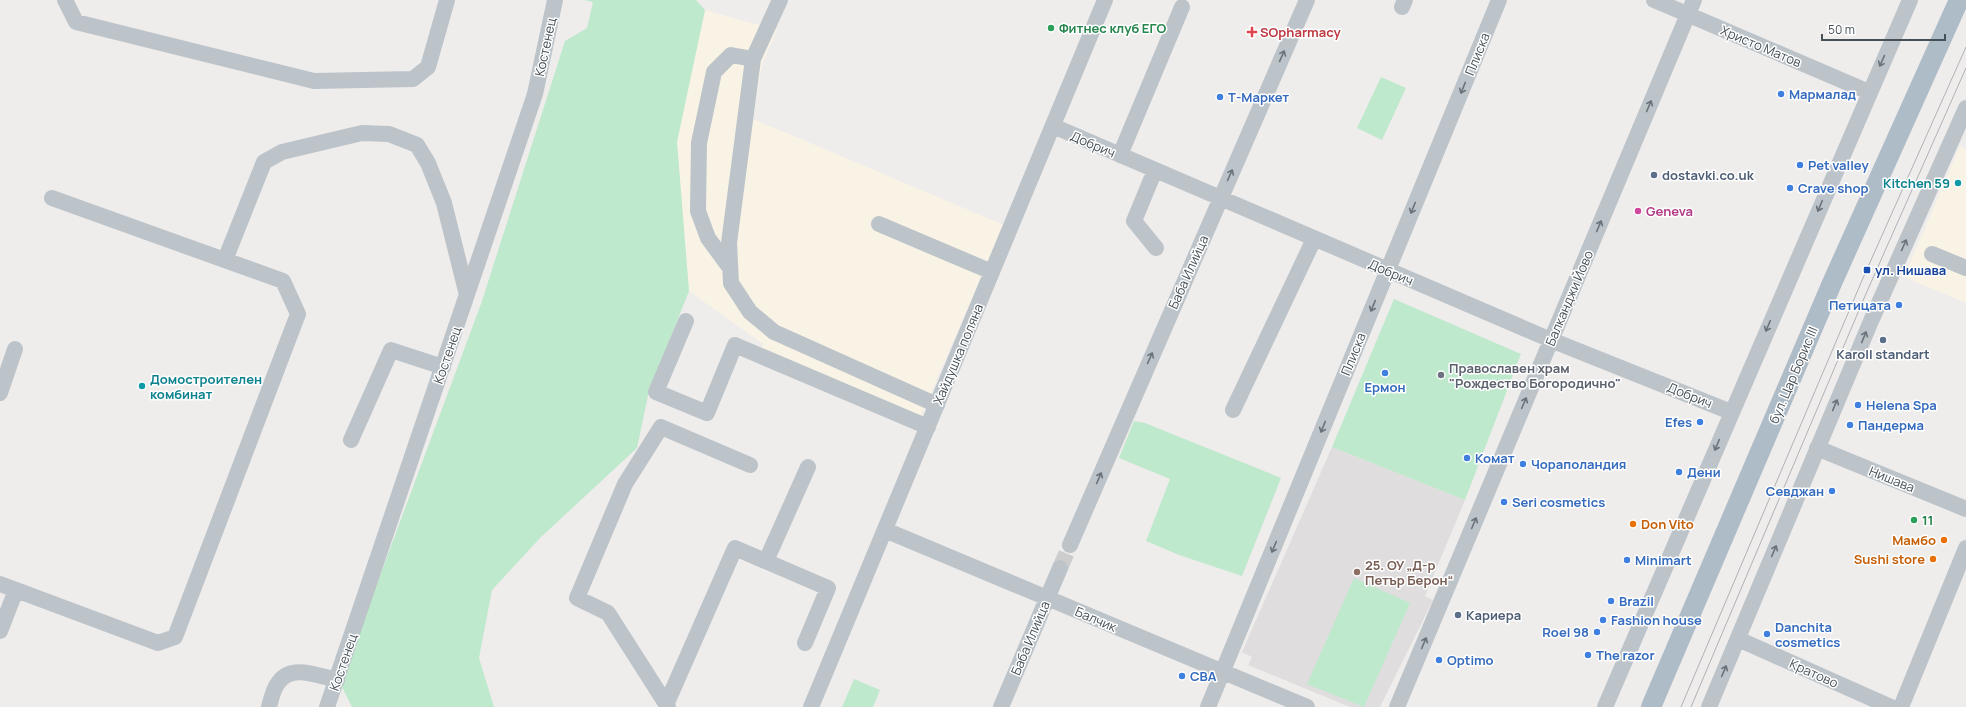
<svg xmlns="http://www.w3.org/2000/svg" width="1966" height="707" viewBox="0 0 1966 707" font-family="Manrope,sans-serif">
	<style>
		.commercial { fill: #f9f3e6 }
		.education { fill: #dfdddd }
		.green { fill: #bee9cd }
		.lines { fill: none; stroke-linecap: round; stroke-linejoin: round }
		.minor-tunnel { stroke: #cdcdce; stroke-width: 16; stroke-dasharray: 16 8; stroke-linecap: butt }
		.minor { stroke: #bcc4ca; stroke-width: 16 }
		.major { stroke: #aebcc8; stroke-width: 20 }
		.tram { stroke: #afb2b6; stroke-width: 1 }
		.oneway { stroke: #69737a }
		.leisure-dot { fill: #2e9e5b; stroke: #fff; stroke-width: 1.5 }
		.health-dot { fill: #e0444e; stroke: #fff; stroke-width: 1.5 }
		.shop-dot { fill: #3f7fe0; stroke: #fff; stroke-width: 1.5 }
		.service-dot { fill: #5c6f8a; stroke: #fff; stroke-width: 1.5 }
		.culture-dot { fill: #0f9aa8; stroke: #fff; stroke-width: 1.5 }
		.hotel-dot { fill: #d1479c; stroke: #fff; stroke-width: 1.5 }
		.transit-dot { fill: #1a4fb4; stroke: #fff; stroke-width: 1.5 }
		.worship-dot { fill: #6b7280; stroke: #fff; stroke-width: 1.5 }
		.food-dot { fill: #e8710a; stroke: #fff; stroke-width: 1.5 }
		.education-dot { fill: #8d6e63; stroke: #fff; stroke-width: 1.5 }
		.labels { text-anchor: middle; stroke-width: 3; stroke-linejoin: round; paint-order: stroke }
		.leisure-label { font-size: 13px; font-weight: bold; fill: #27864d; stroke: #fff; text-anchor: start }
		.health-label { font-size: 13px; font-weight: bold; fill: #be3a42; stroke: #fff; text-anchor: start }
		.street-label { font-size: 13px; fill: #465057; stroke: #fff }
		.shop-label { font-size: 13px; font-weight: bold; fill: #366cbe; stroke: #fff; text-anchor: start }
		.service-label { font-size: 13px; font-weight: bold; fill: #4e5e75; stroke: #fff; text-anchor: start }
		.culture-label { font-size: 13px; font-weight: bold; fill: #0d838f; stroke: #fff; text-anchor: end }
		.hotel-label { font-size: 13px; font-weight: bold; fill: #b23c85; stroke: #fff; text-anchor: start }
		.transit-label { font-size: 13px; font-weight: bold; fill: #164399; stroke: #fff; text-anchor: start }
		.worship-label { font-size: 13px; font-weight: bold; fill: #5b616d; stroke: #fff; text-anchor: start }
		.food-label { font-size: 13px; font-weight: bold; fill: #c56008; stroke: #fff; text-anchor: end }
		.education-label { font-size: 13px; font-weight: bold; fill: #785e54; stroke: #fff; text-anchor: start }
	</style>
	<rect width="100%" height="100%" fill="#efecec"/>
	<path class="commercial" d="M705 10 777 30 762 64 753 119 1004 225 915 429 758 361 763 344 689 291 677 142Z
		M1960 146 1966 149V303L1904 277Z"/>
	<path class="education" d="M1332 447 1465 500 1425 596 1433 600 1380 707H1350L1248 665 1252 657 1242 652Z"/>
	<path class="green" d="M584 0H696L705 10 677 142 689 291 649 391 637 448 540 538 492 590 479 658 494 707H352L340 683 481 304 565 41 587 28 593 2Z
		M1381 77 1406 88 1382 140 1357 128Z
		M1394 299 1521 354 1465 500 1332 447Z
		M1134 421 1145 423 1281 478 1242 576 1179 555 1146 541 1170 479 1119 458Z
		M1354 578 1410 603 1364 707 1307 684Z
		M854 679 880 690 873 707H842Z"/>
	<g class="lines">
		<path class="minor-tunnel" d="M1060 568 1070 545"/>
		<path class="minor" d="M65 0 76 22 314 81 413 79 428 67 447 0
			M780 0 753 59 729 243 731 283 750 312 774 332 937 405
			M1654 0 1869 92
			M1402 7 1405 0
			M1053 126 1551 340 1731 412
			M1120 155 1182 7
			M1155 170 1134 221 1156 248
			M879 224 992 272
			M1932 254 1966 268
			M225 260 264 162 282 152 362 133 389 134 417 145 428 163 444 203 467 295
			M730 268 708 238 698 211 699 143 714 72 731 55 753 59
			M686 321 656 392 707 413 735 345 928 427
			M0 393 15 349
			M1233 410 1314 239
			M351 440 391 350 443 367
			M1817 448 1966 509
			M885 530 1307 707
			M1070 545 1307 0
			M766 561 808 467
			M0 584 158 643 175 637 298 314 283 281 52 198
			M0 631 16 590
			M1738 639 1891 707
			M666 705 735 548 828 588 805 643
			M269 707C271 700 273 689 278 683 291 663 318 676 337 680
			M327 707 535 94 555 0
			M668 707 608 613 577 598 625 484 661 427 750 465
			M811 707 1105 0
			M1001 707 1060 568
			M1208 707 1499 0
			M1397 707 1694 0
			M1605 707 1910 0
			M1709 707 1871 321 1966 108
			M1901 707 1966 548"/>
		<path class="major" d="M1651 707 1832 283 1959 0"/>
		<path class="tram" d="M1681 707 1863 278 1966 47
			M1691 707 1865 296 1966 68"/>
	</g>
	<defs><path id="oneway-shaft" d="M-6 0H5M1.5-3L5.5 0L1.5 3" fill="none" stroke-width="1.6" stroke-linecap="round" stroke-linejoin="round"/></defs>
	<g class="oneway">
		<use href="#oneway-shaft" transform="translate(1282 56) rotate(-66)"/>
		<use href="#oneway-shaft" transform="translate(1882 61) rotate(114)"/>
		<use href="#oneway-shaft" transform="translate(1463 88) rotate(112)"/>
		<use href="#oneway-shaft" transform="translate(1649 106) rotate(-67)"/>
		<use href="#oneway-shaft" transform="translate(1230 175) rotate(-66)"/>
		<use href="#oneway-shaft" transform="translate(1820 206) rotate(113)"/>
		<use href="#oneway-shaft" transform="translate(1413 208) rotate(112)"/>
		<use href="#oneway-shaft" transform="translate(1599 226) rotate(-67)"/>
		<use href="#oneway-shaft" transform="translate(1904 245) rotate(-66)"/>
		<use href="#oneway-shaft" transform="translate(1373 306) rotate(112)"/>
		<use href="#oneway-shaft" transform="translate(1768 326) rotate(113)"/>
		<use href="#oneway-shaft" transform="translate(1864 337) rotate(-68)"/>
		<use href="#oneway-shaft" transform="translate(1150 358) rotate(-66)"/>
		<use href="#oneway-shaft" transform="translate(1524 403) rotate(-67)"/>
		<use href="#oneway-shaft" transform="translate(1835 405) rotate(-67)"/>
		<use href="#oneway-shaft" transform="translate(1323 427) rotate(112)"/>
		<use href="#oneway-shaft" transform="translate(1717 445) rotate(113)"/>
		<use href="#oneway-shaft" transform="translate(1099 478) rotate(-67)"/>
		<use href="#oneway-shaft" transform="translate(1474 523) rotate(-67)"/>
		<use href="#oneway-shaft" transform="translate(1274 547) rotate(113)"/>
		<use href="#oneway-shaft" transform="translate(1774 551) rotate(-67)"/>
		<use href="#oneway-shaft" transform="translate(1424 643) rotate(-67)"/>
		<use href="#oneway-shaft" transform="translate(1724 671) rotate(-67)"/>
	</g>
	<g class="leisure-dot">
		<circle cx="1051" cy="28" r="4"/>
		<circle cx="1914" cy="520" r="4"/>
	</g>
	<path class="health-dot" d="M1250 26h4v4h4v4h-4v4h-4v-4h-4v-4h4z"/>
	<g class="shop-dot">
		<circle cx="1781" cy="94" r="4"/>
		<circle cx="1220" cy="97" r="4"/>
		<circle cx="1800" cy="165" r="4"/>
		<circle cx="1790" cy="188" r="4"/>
		<circle cx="1899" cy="305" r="4"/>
		<circle cx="1385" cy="373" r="4"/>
		<circle cx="1858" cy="405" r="4"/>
		<circle cx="1700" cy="422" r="4"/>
		<circle cx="1850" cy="425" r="4"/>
		<circle cx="1467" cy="458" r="4"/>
		<circle cx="1523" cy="464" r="4"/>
		<circle cx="1679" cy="472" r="4"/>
		<circle cx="1832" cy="491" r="4"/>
		<circle cx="1504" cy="502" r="4"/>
		<circle cx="1627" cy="560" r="4"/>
		<circle cx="1611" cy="601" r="4"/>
		<circle cx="1603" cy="620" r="4"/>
		<circle cx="1597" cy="632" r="4"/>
		<circle cx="1767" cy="634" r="4"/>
		<circle cx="1588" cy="655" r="4"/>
		<circle cx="1439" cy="660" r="4"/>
		<circle cx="1182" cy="676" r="4"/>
	</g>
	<g class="service-dot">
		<circle cx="1654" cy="175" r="4"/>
		<circle cx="1883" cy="340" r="4"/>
		<circle cx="1458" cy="615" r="4"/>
	</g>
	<g class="culture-dot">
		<circle cx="1958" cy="183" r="4"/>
		<circle cx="142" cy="386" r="4"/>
	</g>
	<circle class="hotel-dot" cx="1638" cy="211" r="4"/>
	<rect class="transit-dot" x="1863" y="266" width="8" height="8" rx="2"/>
	<circle class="worship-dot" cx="1441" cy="375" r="4"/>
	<g class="food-dot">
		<circle cx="1633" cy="524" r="4"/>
		<circle cx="1944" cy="540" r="4"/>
		<circle cx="1933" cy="559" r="4"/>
	</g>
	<circle class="education-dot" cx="1357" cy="572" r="4"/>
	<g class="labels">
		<g class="leisure-label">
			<text x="1059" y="33">Фитнес клуб ЕГО</text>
			<text x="1922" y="525">11</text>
		</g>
		<g class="health-label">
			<text x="1260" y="37">SOpharmacy</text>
		</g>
		<g class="street-label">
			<text transform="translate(1761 46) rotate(23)" y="5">Христо Матов</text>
			<text transform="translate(545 47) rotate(-78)" y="5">Костенец</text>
			<text transform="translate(1477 54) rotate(-68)" y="5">Плиска</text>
			<text transform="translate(1093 144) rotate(23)" y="5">Добрич</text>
			<text transform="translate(1188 272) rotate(-66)" y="5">Баба Илийца</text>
			<text transform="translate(1391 272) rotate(23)" y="5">Добрич</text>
			<text transform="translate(1569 298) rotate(-67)" y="5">Балканджи Йово</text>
			<text transform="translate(958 354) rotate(-67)" y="5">Хайдушка поляна</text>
			<text transform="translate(1353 354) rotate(-68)" y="5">Плиска</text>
			<text transform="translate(447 355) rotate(-71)" y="5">Костенец</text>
			<text transform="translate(1793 375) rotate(-67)" y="5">бул. Цар Борис III</text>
			<text transform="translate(1690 395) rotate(22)" y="5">Добрич</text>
			<text transform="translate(1892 479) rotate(22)" y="5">Нишава</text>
			<text transform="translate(1096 619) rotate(23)" y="5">Балчик</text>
			<text transform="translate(1030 638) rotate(-67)" y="5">Баба Илийца</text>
			<text transform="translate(343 662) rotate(-71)" y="5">Костенец</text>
			<text transform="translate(1814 673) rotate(24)" y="5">Кратово</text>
		</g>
		<g class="shop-label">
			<text x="1789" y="99">Мармалад</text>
			<text x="1228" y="102">Т-Маркет</text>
			<text x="1808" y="170">Pet valley</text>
			<text x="1798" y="193">Crave shop</text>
			<text x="1891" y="310" text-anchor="end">Петицата</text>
			<text x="1385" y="392" text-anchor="middle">Ермон</text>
			<text x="1866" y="410">Helena Spa</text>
			<text x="1692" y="427" text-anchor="end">Efes</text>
			<text x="1858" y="430">Пандерма</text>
			<text x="1475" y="463">Комат</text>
			<text x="1531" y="469">Чораполандия</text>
			<text x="1687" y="477">Дени</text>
			<text x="1824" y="496" text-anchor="end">Севджан</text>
			<text x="1512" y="507">Seri cosmetics</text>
			<text x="1635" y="565">Minimart</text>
			<text x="1619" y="606">Brazil</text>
			<text x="1611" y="625">Fashion house</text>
			<text x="1775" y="632">Danchita<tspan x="1775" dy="15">cosmetics</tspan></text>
			<text x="1589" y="637" text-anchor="end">Roel 98</text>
			<text x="1596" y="660">The razor</text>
			<text x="1447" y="665">Optimo</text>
			<text x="1190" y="681">CBA</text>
		</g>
		<g class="service-label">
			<text x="1662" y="180">dostavki.co.uk</text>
			<text x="1883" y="359" text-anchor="middle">Karoll standart</text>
			<text x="1466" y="620">Кариера</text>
		</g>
		<g class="culture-label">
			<text x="1950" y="188">Kitchen 59</text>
			<text x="150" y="384" text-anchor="start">Домостроителен<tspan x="150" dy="15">комбинат</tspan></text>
		</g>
		<g class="hotel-label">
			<text x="1646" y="216">Geneva</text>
		</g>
		<g class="transit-label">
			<text x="1875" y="275">ул. Нишава</text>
		</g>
		<g class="worship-label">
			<text x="1449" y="373">Православен храм<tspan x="1449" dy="15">"Рождество Богородично"</tspan></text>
		</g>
		<g class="food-label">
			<text x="1641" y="529" text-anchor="start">Don Vito</text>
			<text x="1936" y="545">Мамбо</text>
			<text x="1925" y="564">Sushi store</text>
		</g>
		<g class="education-label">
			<text x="1365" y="570">25. ОУ „Д-р<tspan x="1365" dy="15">Петър Берон“</tspan></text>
		</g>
	</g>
	<path d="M1822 34v6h123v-6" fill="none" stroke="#465057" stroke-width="2"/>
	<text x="1828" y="34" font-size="12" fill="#465057" stroke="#ffffff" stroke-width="3" paint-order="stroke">50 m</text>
</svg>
